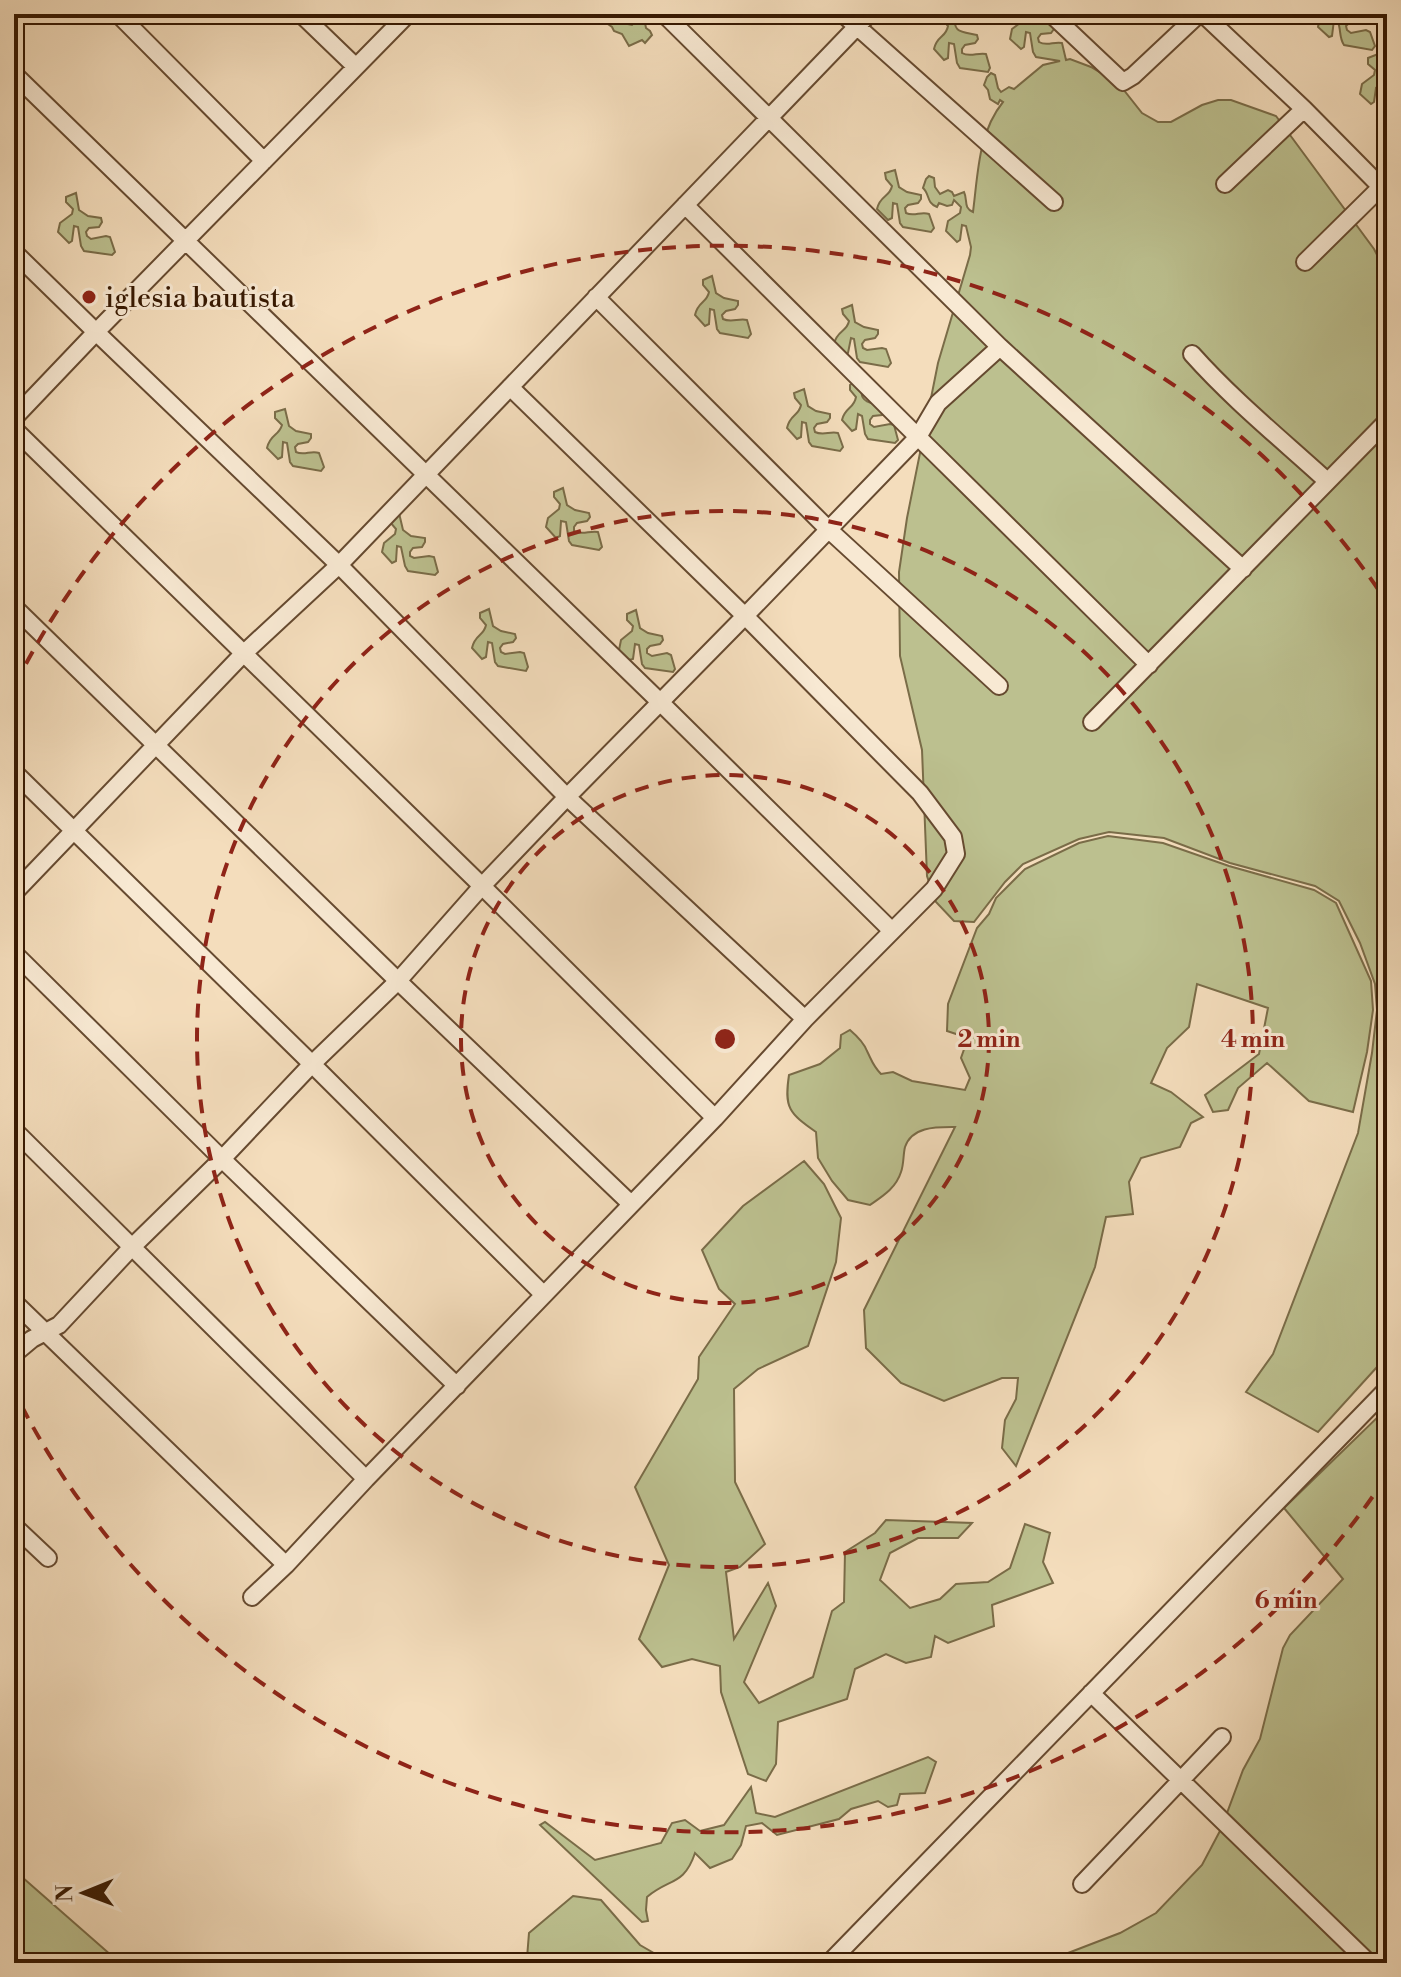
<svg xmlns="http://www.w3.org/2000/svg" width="1401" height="1977" viewBox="0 0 1401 1977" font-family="'Libre Bodoni',serif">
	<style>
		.green { fill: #bcc08f; stroke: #7a6c48; stroke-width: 2 }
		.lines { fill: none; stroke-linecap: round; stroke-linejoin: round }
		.minor-casing { stroke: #664a30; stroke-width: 20 }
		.minor { stroke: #f8e9d3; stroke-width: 16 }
		.ring { fill: none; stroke: #8f2418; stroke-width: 4; stroke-dasharray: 14 10 }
		.poi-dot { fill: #8f2418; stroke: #f8e9d3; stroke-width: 3 }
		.labels { text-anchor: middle; stroke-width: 6; stroke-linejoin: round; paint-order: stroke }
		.poi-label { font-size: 28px; fill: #371902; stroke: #f8e9d3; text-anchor: start }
		.centre { fill: #8f2418; stroke: #f8e9d3; stroke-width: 4 }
		.ring-label { font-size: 24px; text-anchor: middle; font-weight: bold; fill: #8f2418; stroke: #f8e9d3; stroke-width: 6; stroke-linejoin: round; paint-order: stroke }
	</style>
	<rect width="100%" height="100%" fill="#f4ddbc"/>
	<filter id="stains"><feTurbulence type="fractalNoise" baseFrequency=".0025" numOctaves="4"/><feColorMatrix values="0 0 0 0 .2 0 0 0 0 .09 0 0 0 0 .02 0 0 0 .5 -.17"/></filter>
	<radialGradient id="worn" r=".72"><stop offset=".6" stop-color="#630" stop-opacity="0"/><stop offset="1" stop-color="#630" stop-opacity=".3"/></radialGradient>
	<path class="green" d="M604 14H611L615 16 619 15 623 17 628 24 632 25 643 14H658V18L645 23 646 28 650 31 652 35 645 43 642 40 629 46 622 34 614 31 612 27 605 22Z
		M942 14H953C955 33 958 31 977 35L978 39 975 43 965 45 962 49V53C970 58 978 52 986 54L990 68 988 72 960 68 957 63 954 44 949 43 948 58 944 60 934 49C937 35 946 38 948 26L942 19Z
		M1024 14H1030L1040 22 1054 24V29L1051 33 1041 34 1038 38 1039 42C1047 47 1054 41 1062 43L1066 60 1070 59 1091 67 1119 84 1142 113 1158 122H1171L1202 105 1218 100H1231L1276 116 1374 249 1387 274 1385 442 1387 447V1356L1318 1432 1246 1392 1273 1354 1358 1133 1372 1053 1377 1010 1375 984 1360 943 1339 901 1315 886 1230 863 1164 838 1109 832 1079 839 1023 864 1005 882 974 922 954 921 936 902 927 876 922 750 900 656 899 572 907 518 938 363 970 255 971 247 966 226 962 225 960 240 957 242 946 231 948 221 960 213 961 207 954 200 952 205 947 206 939 203 937 207C926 203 930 194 923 188L926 179 929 176 934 178 935 187 940 194 948 190 952 192 954 196 964 192C968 200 963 208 973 212 978 174 978 133 1003 102L1000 100 998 104 990 99 988 90 984 85 987 77 991 73 995 75 998 88 1001 92 1009 87 1014 89 1043 65 1060 61 1036 57 1033 52 1030 33 1026 32 1024 47 1021 49 1010 39 1012 29 1024 20Z
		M1325 14H1362V17L1359 21 1349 23 1346 26 1347 30 1351 33 1366 30 1370 32 1375 46 1372 50 1344 45C1339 38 1341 29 1338 22L1334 20 1332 36 1329 37 1318 27 1320 17Z
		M1378 54 1380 58 1379 68 1387 76V112L1383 107 1380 89 1376 88 1374 102 1371 104 1360 94 1362 84 1374 75 1375 70 1368 64V58Z
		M895 170 899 187 907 192 921 195V199L918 203 908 205 905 208 906 213C914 217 921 211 929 214L934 228 931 232 903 227 900 223 897 204 893 203 892 218 888 220 877 209C880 195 890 197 892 186L886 179 885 173Z
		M76 193 79 210 88 216 101 218 102 222 99 227 89 228 86 232 87 236 91 239 106 236 110 237 115 252 112 255 84 251 81 246 78 227 74 226 72 241 69 243 58 232 60 223 72 214 73 209 66 202V197Z
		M712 276 716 293 724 298 738 301V305L735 309 726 311 722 315 723 319C731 323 739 318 747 320L751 334 748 338 720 333 717 329 714 310 710 309 709 324 705 326 695 315C698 301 707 303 709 292L703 285V280Z
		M852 305 855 322 864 327 878 330V334L875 338 865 340 862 344 863 348 867 350 882 348 886 349 891 363 888 367 860 362 857 358 854 339 851 338 848 353 845 355 834 344C837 330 847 332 849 321L843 314 842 309Z
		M854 382 862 390C859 403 875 404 885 406L886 410 882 415 873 416 870 420V424L874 427 890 424 894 425 898 440 895 443 868 439 865 434 862 416 858 414 856 429 852 431 842 420C845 407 854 409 856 397L850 390V385Z
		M804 389 808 406 816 411 830 414V418L827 422 817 424 814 428 815 432C823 436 830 431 838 433L843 447 840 451 812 446 809 442 806 423 802 422 801 437 797 439 787 428C790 414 799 416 801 405L795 398 794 393Z
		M285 409 289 426 296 431 311 434V438L308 442 298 444 295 447 296 452C304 456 311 450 319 453L324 467 321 471 293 466 290 462 287 443 283 442 282 457 278 459 267 448C270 434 279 436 282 425L275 418V412Z
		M563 488 567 505 575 510 589 513 590 517 587 521 577 523 574 527V531C582 536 590 530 598 532L602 547 599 550 572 545 569 541 566 522 561 521 560 536 556 538 546 527 548 518 559 509 560 504 554 497V492Z
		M399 513 403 530 411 536 425 538V542L422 547 413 548 410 552V556L414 558 429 556 434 557 438 572 435 575 408 571 405 566 401 547 397 546 396 561 392 563 382 552 384 543 395 534 396 529 390 522Z
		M489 609 493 626 501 631 515 634 516 638 513 642 503 644 500 648 501 652 505 654 520 652 524 653 528 667 526 671 498 666 495 662 492 643 488 642 486 657 482 659 472 648C475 634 484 636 486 625L480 618V613Z
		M636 610 640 628 648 633 662 636 663 640 660 644 650 646 647 649V653L652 656 667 653 671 655 675 669 673 672 645 668 642 664 639 645 635 644 633 659 629 660 619 650 621 640 632 631 633 626 627 620V614Z
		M1108 836 1163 843 1229 866 1314 890 1336 903 1371 981 1373 1010 1367 1052 1353 1112 1309 1101 1267 1063 1238 1088 1228 1110 1213 1112 1205 1095 1259 1054 1268 1008 1197 984 1189 1027 1167 1048 1151 1083 1171 1092 1203 1117 1191 1123 1180 1147 1141 1158 1129 1182 1133 1214 1106 1217 1095 1267 1016 1466 1002 1448 1005 1420 1016 1399 1018 1378H1002L944 1401 901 1383 866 1348 864 1310 955 1127C937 1127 912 1126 905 1147 903 1155 904 1164 901 1172 896 1188 883 1196 870 1205L848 1200 832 1181 818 1158 816 1132C789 1113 784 1108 789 1075L820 1064 840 1048 841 1035 850 1030C857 1036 864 1043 867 1051 872 1061 873 1066 881 1074L893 1072 912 1081 965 1090 970 1078 961 1058 968 1038 947 1031 948 1004 977 928 989 914 996 898 1025 869 1079 843Z
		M804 1161 824 1184 841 1218 836 1262 808 1346 758 1369 734 1389 735 1482 765 1544 740 1567 726 1572 734 1639 768 1583 776 1606 744 1682 759 1703 813 1677 832 1611 844 1602 845 1552 875 1533 886 1520 972 1523 958 1538H918L890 1553 880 1580 910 1608 940 1599 956 1584 988 1582 1010 1568 1025 1524 1050 1533 1043 1562 1053 1583 992 1605 994 1626 948 1643 935 1636 931 1657 906 1663 886 1654 855 1669 847 1699 778 1722 776 1764 766 1781 748 1774 721 1692 720 1666 692 1659 662 1667 639 1639 669 1565 635 1487 698 1379 699 1357 735 1304 719 1289 702 1250 743 1206Z
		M1387 1408V1963H1042L1120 1933 1156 1913 1202 1865 1221 1829 1243 1770 1260 1739 1283 1648 1290 1635 1343 1579 1284 1508Z
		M928 1757 936 1762 925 1793 900 1794 897 1805 888 1807 878 1801 851 1809 839 1819 777 1835 762 1823 746 1826 741 1845 732 1859 710 1868 695 1853C684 1886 669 1878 647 1897L646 1910 648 1921 642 1922 540 1825 545 1822 595 1860 661 1843 672 1823 685 1820 700 1831 724 1825 751 1787 756 1813 775 1817Z
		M14 1870 120 1963H14Z
		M573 1896 601 1900 640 1945 671 1963H510L527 1958 529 1933Z"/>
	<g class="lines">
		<defs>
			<path id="minor" d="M118 14 264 161
				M301 14 356 67
				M664 14 1000 347 1243 569
				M843 14 1054 202
				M1051 14 1123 82 1133 76 1199 14
				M1203 14 1304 109 1387 193
				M14 74 660 702 892 931
				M1225 184 1304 109
				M14 252 96 332 14 418
				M1305 262 1381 187
				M596 297 828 529 999 686
				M1000 347 938 403 918 437 1149 665
				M1192 354C1233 400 1281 439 1327 481
				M14 429 482 886 715 1118
				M14 607 398 981 631 1204
				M1092 722 1387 421
				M14 772 312 1064 544 1295
				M14 893 243 654 339 565 96 332 408 14
				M14 953 222 1159 457 1386
				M805 1019 567 797 339 565 869 14
				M14 1130 366 1479 286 1565 252 1597
				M14 1302 286 1565
				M14 1354 32 1339 59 1325 131 1248 222 1159 312 1064 398 981 482 886 567 797 745 616 918 437 685 205
				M366 1479 715 1118 805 1019 934 889 956 854 953 837 920 793 745 616 510 387
				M14 1526 48 1558
				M1091 1693 1369 1963
				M1082 1884 1222 1737
				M829 1963 1387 1389"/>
		</defs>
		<use href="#minor" class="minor-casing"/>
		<use href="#minor" class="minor"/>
	</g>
	<g class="ring">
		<circle cx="725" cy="1039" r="264"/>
		<circle cx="725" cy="1039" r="528"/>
		<path d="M1386 1477A793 793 0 0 1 15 1393M15 685A793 793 0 0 1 1386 601"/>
	</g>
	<circle class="poi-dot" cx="89" cy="297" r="8"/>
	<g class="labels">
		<g class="poi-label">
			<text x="105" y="307">iglesia bautista</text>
		</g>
	</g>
	<circle cx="725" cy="1039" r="12" class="centre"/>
	<g class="ring-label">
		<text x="989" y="1047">2 min</text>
		<text x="1253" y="1047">4 min</text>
		<text x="1286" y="1608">6 min</text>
	</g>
	<rect width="1401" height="1977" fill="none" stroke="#f4ddbc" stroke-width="48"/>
	<rect x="16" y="16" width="1369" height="1945" fill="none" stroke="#371902" stroke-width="4"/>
	<rect x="24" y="24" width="1353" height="1929" fill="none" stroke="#371902" stroke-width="2"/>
	<g transform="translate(84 1893) rotate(269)" stroke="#f8e9d3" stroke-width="6" paint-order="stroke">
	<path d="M0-6L14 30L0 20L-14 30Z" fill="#371902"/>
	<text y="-12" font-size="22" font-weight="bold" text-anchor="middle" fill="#371902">N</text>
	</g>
	<rect width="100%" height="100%" filter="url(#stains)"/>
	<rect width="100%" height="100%" fill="url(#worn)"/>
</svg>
